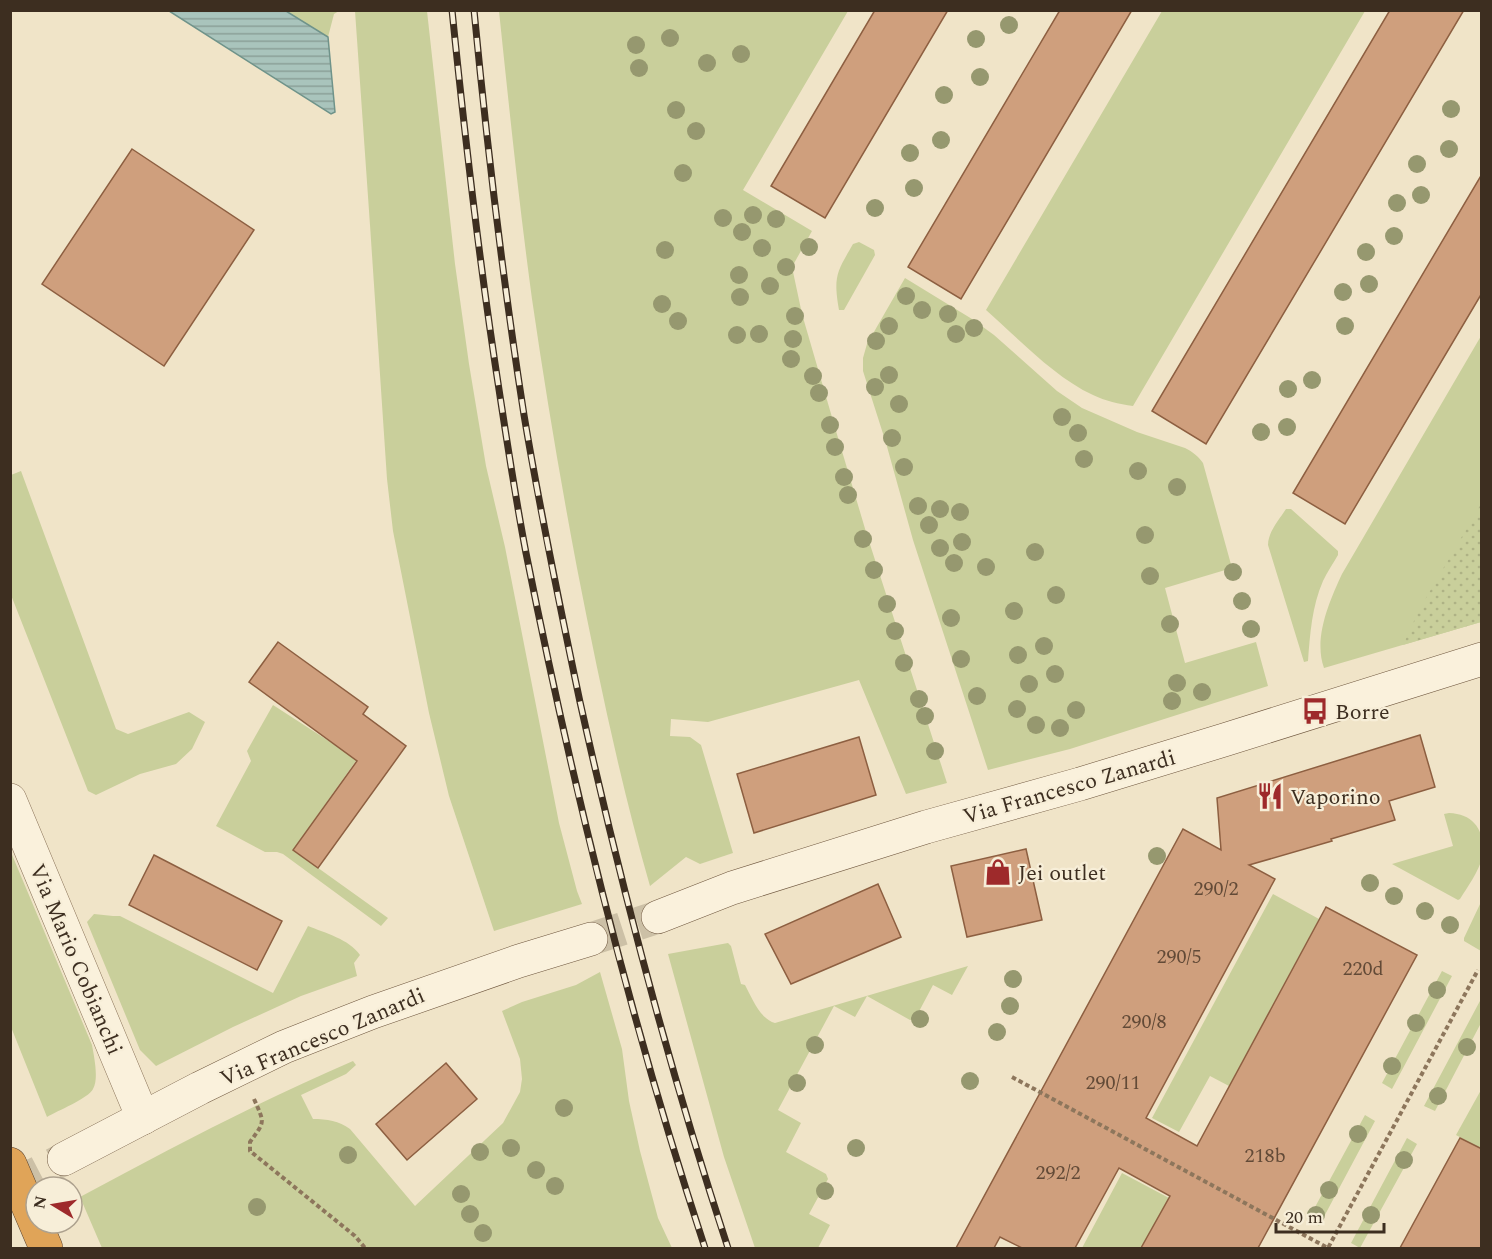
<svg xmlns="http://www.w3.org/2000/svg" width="1492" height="1259" viewBox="0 0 1492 1259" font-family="Spectral,serif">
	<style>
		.grass { fill: #c9cf9b }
		.park { fill: url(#park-dots) }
		.water { fill: url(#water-rules); stroke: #6f938a; stroke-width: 1.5 }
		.building { fill: #cf9f7d; stroke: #8d5f41; stroke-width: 1.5 }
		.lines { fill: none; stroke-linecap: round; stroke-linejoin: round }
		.secondary-tunnel { stroke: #ccc0a6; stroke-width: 33; stroke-dasharray: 33 16; stroke-linecap: butt }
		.minor-casing { stroke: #8d765c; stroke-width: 34 }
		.secondary-casing { stroke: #6f573f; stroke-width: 34 }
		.motorway-casing { stroke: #5b4430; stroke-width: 34 }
		.path { stroke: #8d765c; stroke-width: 4; stroke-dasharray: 4.5 3; stroke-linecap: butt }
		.minor { stroke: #faf1dc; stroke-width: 33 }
		.secondary { stroke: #faf1dc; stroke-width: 33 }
		.motorway { stroke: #e0a458; stroke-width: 33 }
		.rail-casing { stroke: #3d2e20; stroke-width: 7 }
		.rail { stroke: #f7eed8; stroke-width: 4.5; stroke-dasharray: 14; stroke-linecap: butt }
		.tree { fill: #96986f }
		.labels { text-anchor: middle; stroke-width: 4.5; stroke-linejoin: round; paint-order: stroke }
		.number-label { font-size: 20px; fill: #624a37 }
		.poi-label { font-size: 22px; fill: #3d2e20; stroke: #f7eed8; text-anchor: start }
		.street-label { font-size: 22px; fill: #3d2e20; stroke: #f7eed8 }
	</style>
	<defs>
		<pattern id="park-dots" width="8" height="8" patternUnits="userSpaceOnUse" patternTransform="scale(1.5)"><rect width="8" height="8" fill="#c9cf9b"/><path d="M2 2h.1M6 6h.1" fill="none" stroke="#aeb285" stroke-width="1.8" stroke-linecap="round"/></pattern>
		<pattern id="water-rules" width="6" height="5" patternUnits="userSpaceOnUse" patternTransform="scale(1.5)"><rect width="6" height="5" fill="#a9c4bc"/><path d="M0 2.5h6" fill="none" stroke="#8ba098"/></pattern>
	</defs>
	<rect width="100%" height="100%" fill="#f0e4c8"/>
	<path class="grass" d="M286 11H339L334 14 328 37Z
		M355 11H427L455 264 469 364 486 466 505 547 559 823 577 891 582 904 494 931 449 796 429 713 393 531 387 479 370 225Z
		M499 11H848L743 190 812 231 792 267 802 314 836 431 866 532 947 783 906 794 859 680 708 722 671 719 670 736 690 737 701 745 733 853 700 864 686 857 650 886C620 782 598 675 577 568 560 478 545 389 532 299 519 203 509 107 499 11Z
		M1162 11H1365L1133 406C1119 404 1105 401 1093 395 1054 377 1018 338 986 310Z
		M859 242 874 250 875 255 844 310H839C833 276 837 272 853 244Z
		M905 278 972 319 994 335 1057 391 1082 408 1137 432 1185 448C1193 452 1198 456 1203 463L1232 568 1165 588 1185 663 1256 642 1268 686 1070 749 988 770 913 540 886 443 863 371V358L867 344Z
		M1481 336V622L1324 668C1313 638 1330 600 1342 574Z
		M21 471 116 729 128 734 189 712 205 722 192 749 176 764 140 774 96 795 88 791 11 595V475Z
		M1286 509H1291L1338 551V555C1333 564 1327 572 1323 581 1312 606 1310 634 1308 661L1304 662 1268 545C1268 532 1279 520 1286 509Z
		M273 705 338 747 365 748 293 850 388 918 381 926 283 854 277 852H265L216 826 251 761 247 751Z
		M1449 813C1475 814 1486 832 1482 858 1479 871 1467 888 1460 899L1458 900 1392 864 1453 846 1444 814Z
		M10 850 92 1045C94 1056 99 1079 93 1089 89 1098 57 1111 47 1117L11 1027Z
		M1273 894 1319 919 1229 1086 1210 1076 1179 1132 1152 1118Z
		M1481 902V951L1464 941V938Z
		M94 914 113 916H120L273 993 308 926C325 933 349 939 360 955L354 963 357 976 301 996 233 1027 156 1066 140 1050 87 922Z
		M728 943 731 946 741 984 745 985C752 998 760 1019 775 1023L968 966 952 995 933 985 915 1019 910 1020 867 996 855 1017 834 1006 778 1110 801 1123 786 1152 826 1174 828 1179 809 1214 830 1225 818 1248H755L724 1157 668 954Z
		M1442 971 1452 976 1392 1089 1382 1083Z
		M600 972 622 1049 629 1101 640 1151 658 1218 672 1248H102L80 1197C169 1149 260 1101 353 1061L356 1065 346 1074 301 1095 313 1119C327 1119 339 1121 350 1129L415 1206 503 1123 520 1092 522 1079 520 1059 502 1011 522 1002 576 985Z
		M1481 999V1023L1435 1111 1424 1106Z
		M1481 1090V1149L1456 1135Z
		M1365 1115 1375 1121 1319 1226 1308 1220Z
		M1407 1138 1417 1144 1360 1248 1351 1243Z
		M1122 1173 1169 1198 1141 1248H1082Z"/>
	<path class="park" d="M1481 504V622L1403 645 1420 608Z"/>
	<path class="water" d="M169 11H286L328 37 335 112 331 114Z"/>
	<path class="building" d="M875 10H948L825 218 771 186Z
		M1060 10H1132L961 299 908 267Z
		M1390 10H1464L1206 444 1152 411Z
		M132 149 254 230 164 366 42 284Z
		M1482 174V293L1345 524 1293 493Z
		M278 642 368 707 363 714 406 746 318 868 293 850 357 761 249 682Z
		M1420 735 1435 787 1389 801 1395 820 1331 839 1332 841 1249 865 1275 879 1146 1118 1197 1146 1326 907 1417 955 1258 1248H1141L1170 1196 1119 1168 1075 1248H1022L1000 1237 994 1248H956L1183 829 1221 850 1217 798Z
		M859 737 876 795 754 833 737 774Z
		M1026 849 1042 920 967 937 951 866Z
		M154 855 282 921 257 970 129 905Z
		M878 884 901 937 791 984 765 934Z
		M446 1063 477 1099 407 1160 376 1124Z
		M1460 1138 1482 1149V1248H1400Z"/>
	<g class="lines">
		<path class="secondary-tunnel" d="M591 939 658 917
			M10 1187 64 1159"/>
		<defs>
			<path id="minor" d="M10 800 143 1118"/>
			<path id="secondary" d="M658 917 732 888 926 827 1080 784 1224 740 1482 659
				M64 1159 200 1088 284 1047 373 1012 519 961 591 939"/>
			<path id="motorway" d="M10 1164 46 1248"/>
		</defs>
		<use href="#minor" class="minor-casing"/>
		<use href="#secondary" class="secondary-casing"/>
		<use href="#motorway" class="motorway-casing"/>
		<path class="path" d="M1012 1077 1328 1248 1478 970
			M254 1099C265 1124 265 1121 250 1142V1151L355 1236 365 1248"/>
		<use href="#minor" class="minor"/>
		<use href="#secondary" class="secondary"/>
		<use href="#motorway" class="motorway"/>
		<defs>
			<path id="rail" d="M452 10C465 139 480 268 500 396 508 448 516 501 526 553 573 788 630 1021 705 1248
				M474 10C487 146 503 281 524 415 540 511 560 607 580 702 621 886 669 1069 728 1248"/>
		</defs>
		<use href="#rail" class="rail-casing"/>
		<use href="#rail" class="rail"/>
	</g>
	<g class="tree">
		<circle cx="1009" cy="25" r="9"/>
		<circle cx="670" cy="38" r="9"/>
		<circle cx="976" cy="39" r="9"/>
		<circle cx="636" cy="45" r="9"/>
		<circle cx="741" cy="54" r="9"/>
		<circle cx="707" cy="63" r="9"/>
		<circle cx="639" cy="68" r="9"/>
		<circle cx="980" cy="77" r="9"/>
		<circle cx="944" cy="95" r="9"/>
		<circle cx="1451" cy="109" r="9"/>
		<circle cx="676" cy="110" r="9"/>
		<circle cx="696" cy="131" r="9"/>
		<circle cx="941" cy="140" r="9"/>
		<circle cx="1449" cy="149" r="9"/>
		<circle cx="910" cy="153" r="9"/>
		<circle cx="1417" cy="164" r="9"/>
		<circle cx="683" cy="173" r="9"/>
		<circle cx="914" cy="188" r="9"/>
		<circle cx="1421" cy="195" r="9"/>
		<circle cx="1397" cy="203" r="9"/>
		<circle cx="875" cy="208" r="9"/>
		<circle cx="753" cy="215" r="9"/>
		<circle cx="723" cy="218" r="9"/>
		<circle cx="776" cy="219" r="9"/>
		<circle cx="742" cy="232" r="9"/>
		<circle cx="1394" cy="236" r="9"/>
		<circle cx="809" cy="247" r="9"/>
		<circle cx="762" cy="248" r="9"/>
		<circle cx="665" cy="250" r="9"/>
		<circle cx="1366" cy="252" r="9"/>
		<circle cx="786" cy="267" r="9"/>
		<circle cx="739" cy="275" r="9"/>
		<circle cx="1369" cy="284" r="9"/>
		<circle cx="770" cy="286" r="9"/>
		<circle cx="1343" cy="292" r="9"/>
		<circle cx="906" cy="296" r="9"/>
		<circle cx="740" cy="297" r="9"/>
		<circle cx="662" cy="304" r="9"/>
		<circle cx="922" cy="310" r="9"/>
		<circle cx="948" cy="314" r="9"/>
		<circle cx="795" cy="316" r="9"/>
		<circle cx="678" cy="321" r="9"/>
		<circle cx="889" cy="326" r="9"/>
		<circle cx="1345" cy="326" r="9"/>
		<circle cx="974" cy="328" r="9"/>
		<circle cx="759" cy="334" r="9"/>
		<circle cx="956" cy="334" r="9"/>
		<circle cx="737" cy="335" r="9"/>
		<circle cx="793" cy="339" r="9"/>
		<circle cx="876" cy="341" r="9"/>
		<circle cx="791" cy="359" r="9"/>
		<circle cx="889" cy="375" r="9"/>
		<circle cx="813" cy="376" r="9"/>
		<circle cx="1312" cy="380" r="9"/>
		<circle cx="875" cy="387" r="9"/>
		<circle cx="1288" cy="389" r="9"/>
		<circle cx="819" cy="393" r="9"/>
		<circle cx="899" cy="404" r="9"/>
		<circle cx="1062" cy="417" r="9"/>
		<circle cx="830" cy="425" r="9"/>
		<circle cx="1287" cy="427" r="9"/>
		<circle cx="1261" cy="432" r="9"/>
		<circle cx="1078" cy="433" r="9"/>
		<circle cx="892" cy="438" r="9"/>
		<circle cx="835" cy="447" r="9"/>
		<circle cx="1084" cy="459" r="9"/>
		<circle cx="904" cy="467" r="9"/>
		<circle cx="1138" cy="471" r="9"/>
		<circle cx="844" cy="477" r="9"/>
		<circle cx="1177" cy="487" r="9"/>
		<circle cx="848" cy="495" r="9"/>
		<circle cx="918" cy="506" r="9"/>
		<circle cx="940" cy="509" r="9"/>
		<circle cx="960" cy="512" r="9"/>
		<circle cx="929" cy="525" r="9"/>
		<circle cx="1145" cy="535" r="9"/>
		<circle cx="863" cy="539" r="9"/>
		<circle cx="962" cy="542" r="9"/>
		<circle cx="940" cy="548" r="9"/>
		<circle cx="1035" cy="552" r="9"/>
		<circle cx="954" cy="563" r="9"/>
		<circle cx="986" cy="567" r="9"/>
		<circle cx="874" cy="570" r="9"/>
		<circle cx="1233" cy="572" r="9"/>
		<circle cx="1150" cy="576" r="9"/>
		<circle cx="1056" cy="595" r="9"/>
		<circle cx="1242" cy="601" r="9"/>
		<circle cx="887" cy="604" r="9"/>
		<circle cx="1014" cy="611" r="9"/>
		<circle cx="951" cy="618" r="9"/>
		<circle cx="1170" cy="624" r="9"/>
		<circle cx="1251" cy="629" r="9"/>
		<circle cx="895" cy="631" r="9"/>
		<circle cx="1044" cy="646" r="9"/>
		<circle cx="1018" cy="655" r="9"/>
		<circle cx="961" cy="659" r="9"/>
		<circle cx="904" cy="663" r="9"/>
		<circle cx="1055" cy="674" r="9"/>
		<circle cx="1177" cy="683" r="9"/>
		<circle cx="1029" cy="684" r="9"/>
		<circle cx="1202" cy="692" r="9"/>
		<circle cx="977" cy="696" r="9"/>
		<circle cx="919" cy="699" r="9"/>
		<circle cx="1172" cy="701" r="9"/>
		<circle cx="1017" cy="709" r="9"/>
		<circle cx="1076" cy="710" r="9"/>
		<circle cx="925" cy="716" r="9"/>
		<circle cx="1036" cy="725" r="9"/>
		<circle cx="1060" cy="728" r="9"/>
		<circle cx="935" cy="751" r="9"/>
		<circle cx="1157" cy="856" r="9"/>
		<circle cx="1370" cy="883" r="9"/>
		<circle cx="1394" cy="896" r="9"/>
		<circle cx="1425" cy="911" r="9"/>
		<circle cx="1450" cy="925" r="9"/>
		<circle cx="1013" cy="979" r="9"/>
		<circle cx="1437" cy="990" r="9"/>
		<circle cx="1010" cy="1006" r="9"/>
		<circle cx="920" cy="1019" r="9"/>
		<circle cx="1416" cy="1023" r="9"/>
		<circle cx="997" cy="1032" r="9"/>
		<circle cx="815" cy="1045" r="9"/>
		<circle cx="1467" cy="1047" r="9"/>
		<circle cx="1392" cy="1066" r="9"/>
		<circle cx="970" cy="1081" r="9"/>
		<circle cx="797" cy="1083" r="9"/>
		<circle cx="1438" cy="1096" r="9"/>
		<circle cx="564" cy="1108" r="9"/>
		<circle cx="1358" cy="1134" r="9"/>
		<circle cx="511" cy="1148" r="9"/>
		<circle cx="856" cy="1148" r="9"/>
		<circle cx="480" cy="1152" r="9"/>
		<circle cx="348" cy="1155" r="9"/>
		<circle cx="1404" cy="1160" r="9"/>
		<circle cx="536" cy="1170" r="9"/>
		<circle cx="555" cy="1186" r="9"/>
		<circle cx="1329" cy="1190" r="9"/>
		<circle cx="825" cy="1191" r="9"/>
		<circle cx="461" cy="1194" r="9"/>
		<circle cx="257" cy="1207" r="9"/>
		<circle cx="470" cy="1214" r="9"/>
		<circle cx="1316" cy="1215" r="9"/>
		<circle cx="1371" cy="1215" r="9"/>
		<circle cx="483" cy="1233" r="9"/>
	</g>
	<defs>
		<symbol id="bus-bare" viewBox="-9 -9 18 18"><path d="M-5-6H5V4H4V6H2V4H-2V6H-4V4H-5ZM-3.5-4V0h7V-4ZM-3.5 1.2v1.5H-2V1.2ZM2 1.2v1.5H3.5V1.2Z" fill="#9e2a2b" stroke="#f7eed8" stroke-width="2.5" paint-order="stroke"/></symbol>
		<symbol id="restaurant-bare" viewBox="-9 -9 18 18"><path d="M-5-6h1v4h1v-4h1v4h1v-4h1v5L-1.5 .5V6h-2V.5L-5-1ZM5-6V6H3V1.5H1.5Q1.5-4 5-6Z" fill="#9e2a2b" stroke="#f7eed8" stroke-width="2.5" paint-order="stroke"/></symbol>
		<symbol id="shop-bare" viewBox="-9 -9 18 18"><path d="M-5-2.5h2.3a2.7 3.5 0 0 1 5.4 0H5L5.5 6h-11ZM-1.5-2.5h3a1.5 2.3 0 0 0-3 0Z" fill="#9e2a2b" stroke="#f7eed8" stroke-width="2.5" paint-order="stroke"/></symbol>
	</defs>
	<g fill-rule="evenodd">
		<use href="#bus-bare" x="1296" y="692" width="38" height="38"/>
		<use href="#restaurant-bare" x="1251" y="777" width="38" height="38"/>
		<use href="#shop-bare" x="979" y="853" width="38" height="38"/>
	</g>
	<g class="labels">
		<g class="number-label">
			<text x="1216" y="895">290/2</text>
			<text x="1179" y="963">290/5</text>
			<text x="1363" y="975">220d</text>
			<text x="1144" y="1028">290/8</text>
			<text x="1113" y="1089">290/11</text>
			<text x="1265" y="1162">218b</text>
			<text x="1058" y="1179">292/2</text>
		</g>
		<g class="poi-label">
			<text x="1335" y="719">Borre</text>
			<text x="1290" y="804">Vaporino</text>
			<text x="1018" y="880">Jei outlet</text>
		</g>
		<g class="street-label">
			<text transform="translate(1069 786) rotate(-16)" y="8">Via Francesco Zanardi</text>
			<text transform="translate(77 959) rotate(67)" y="8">Via Mario Cobianchi</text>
			<text transform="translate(322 1036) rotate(-23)" y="8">Via Francesco Zanardi</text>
		</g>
	</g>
	<rect width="1492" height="1259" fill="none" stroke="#3d2e20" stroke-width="24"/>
	<g transform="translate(54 1205) rotate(281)"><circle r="28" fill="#f7eed8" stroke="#ada18e" stroke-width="1.5"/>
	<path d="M0-4.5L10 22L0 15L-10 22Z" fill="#9e2a2b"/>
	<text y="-9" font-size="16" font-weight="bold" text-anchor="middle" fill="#3d2e20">N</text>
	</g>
	<path d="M1276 1223v9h108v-9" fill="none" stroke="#3d2e20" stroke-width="3"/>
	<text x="1285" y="1223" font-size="18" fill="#3d2e20" stroke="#f7eed8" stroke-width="4.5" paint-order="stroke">20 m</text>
</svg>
